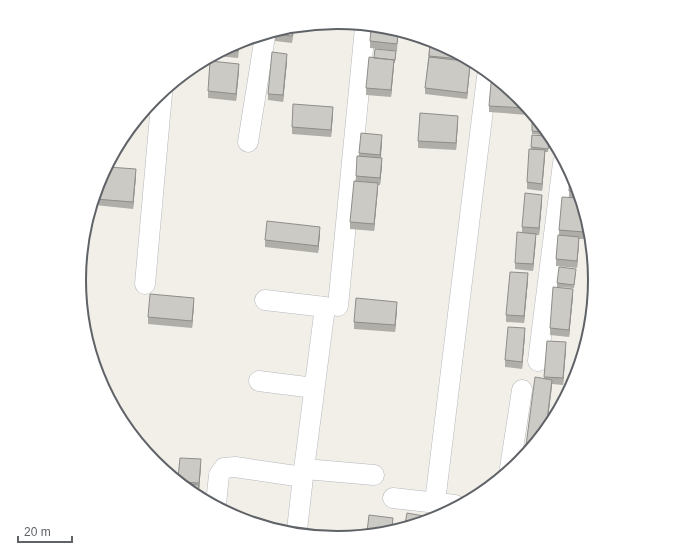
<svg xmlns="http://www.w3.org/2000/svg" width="673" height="560" viewBox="0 0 673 560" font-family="Helvetica,sans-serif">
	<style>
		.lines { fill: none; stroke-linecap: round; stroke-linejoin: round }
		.minor-casing { stroke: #b5b8bc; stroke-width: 21 }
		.minor { stroke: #fff; stroke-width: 20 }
		.wall { fill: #afaea9 }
		.shaded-wall { fill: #8f8d8a }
		.building { fill: #cccac5; stroke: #8f8d8a }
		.rim { fill: none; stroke: #5f6368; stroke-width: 2 }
	</style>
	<rect width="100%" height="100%" fill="#f1efe8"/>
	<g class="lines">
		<defs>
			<path id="minor" d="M248 142 265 36
				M145 284 162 93
				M338 306 365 28
				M538 361 563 163
				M259 381 314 388
				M510 468 522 390
				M305 469 374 475
				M393 498 455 505
				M435 502 487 77
				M216 504 219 475 224 468 235 467 303 477 325 307 265 300
				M297 530 303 477"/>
		</defs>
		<use href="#minor" class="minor-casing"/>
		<use href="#minor" class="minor"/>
	</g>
	<path class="wall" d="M294 31 292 43 275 41V34Z
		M398 34 397 51 370 48V41Z
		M240 41 238 58 217 56 238 42Z
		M430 41 435 42 462 60V61L470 65 467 99 425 94V88Z
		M396 51 395 63H394L391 97 366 95V88L374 58Z
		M287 61 283 102 268 100V94Z
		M239 70 236 101 208 98V91Z
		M519 98 528 111V115L489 112V106Z
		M333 114 331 137 292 134V127Z
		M532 121H535L544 135 532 134Z
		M458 122 456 150 418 148V141Z
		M532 135 549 143 548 152H545L542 191 527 189V182L531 149Z
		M382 142 381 158 382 165 380 185H378L374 231 350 229V222L359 153Z
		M136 176 133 209 95 205V199Z
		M575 181 585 230 584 239H579L577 268 556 266V259L559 235V230L569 197V191Z
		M542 201 539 235H536L533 271 515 269V263L522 232V227Z
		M320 234 318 253 265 247V240Z
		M87 236 85 269 81 268Z
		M576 272 574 288 557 287V283Z
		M528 280 524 323 506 322V315Z
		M573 296 569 337 550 335V328Z
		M194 305 192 328 148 324V317Z
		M397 309 395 332 354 329V322Z
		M525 335 522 369 505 367V360Z
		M547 341 566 349 563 385 552 384V386L544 379Z
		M201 466 199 490 198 492 178 478Z"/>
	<path class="shaded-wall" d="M287 54V61L283 102V95Z
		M394 60V66L391 97V90Z
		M239 64V70L236 101V94Z
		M470 65V68L467 99V93Z
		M333 107V114L331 137V130Z
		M458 116V122L456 150V143Z
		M382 135V142L380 162V155Z
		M545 150V157L542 191V184Z
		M382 158V165L380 185V178Z
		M136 169V176L133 209V202Z
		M378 183V189L374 231V224Z
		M542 195V201L539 235V228Z
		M320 227V234L318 253V246Z
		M536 234V240L533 271V264Z
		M87 236V238L85 269V262Z
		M579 237V244L577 268V261Z
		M528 273V280L524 323V316Z
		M573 289V296L569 337V330Z
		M194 298V305L192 328V321Z
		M397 302V309L395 332V325Z
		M525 328V335L522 369V362Z
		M566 342V349L563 385V378Z
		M552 380V386L548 419 547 420Z
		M201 459V466L199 490V483Z"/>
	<path class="building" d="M371 29 398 34 397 44 370 41Z
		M293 31 292 36 276 34Z
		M239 41 238 51 226 50 238 42Z
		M430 41 435 42 461 59 429 56Z
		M375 49 396 51 395 60 374 58Z
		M272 52 287 54 283 95 268 94Z
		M369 57 394 60 391 90 366 88Z
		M429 57 464 61 470 65 467 93 425 88Z
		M210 61 239 64 236 94 208 91Z
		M491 83 498 84 519 98 526 108 489 106Z
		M293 104 333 107 331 130 292 127Z
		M420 113 458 116 456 143 418 141Z
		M532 121H535L542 132 532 131Z
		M361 133 382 135 380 155 359 153Z
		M532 135 545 136 549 142 548 149 531 147Z
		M529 149 545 150 542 184 527 182Z
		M357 156 382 158 380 178 356 176Z
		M108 167 136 169 133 202 95 199 98 181Z
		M570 174 575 181 577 191H569Z
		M354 181 378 183 374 224 350 222Z
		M525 193 542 195 539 228 522 227Z
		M562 197 578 198 584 228V232L559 230Z
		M267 221 320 227 318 246 265 240Z
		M517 232 536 234 533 264 515 263Z
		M558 235 579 237 577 261 556 259Z
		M87 239 85 262H82Z
		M559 267 576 269 574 285 557 283Z
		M510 272 528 273 524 316 506 315Z
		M553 287 573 289 569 330 550 328Z
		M150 294 194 298 192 321 148 317Z
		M356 298 397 302 395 325 354 322Z
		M508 327 525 328 522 362 505 360Z
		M547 341 566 342 563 378 544 377Z
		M535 377 552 380 547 420 525 453Z
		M180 458 201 459 199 483 184 482 178 478Z
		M186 484 199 485 198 492Z
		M407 513 424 516 423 521 405 524Z
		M369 515 393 518 392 527 367 532Z"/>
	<path d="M0 0H673V560H0ZM86 280a251 251 0 1 1 502 0a251 251 0 1 1-502 0Z" fill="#fff" fill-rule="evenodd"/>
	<path class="rim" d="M86 280a251 251 0 1 1 502 0a251 251 0 1 1-502 0Z"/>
	<path d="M18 536v6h54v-6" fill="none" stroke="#5f6368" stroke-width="2"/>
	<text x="24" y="536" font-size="12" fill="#5f6368" stroke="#ffffff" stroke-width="3" paint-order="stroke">20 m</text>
</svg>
